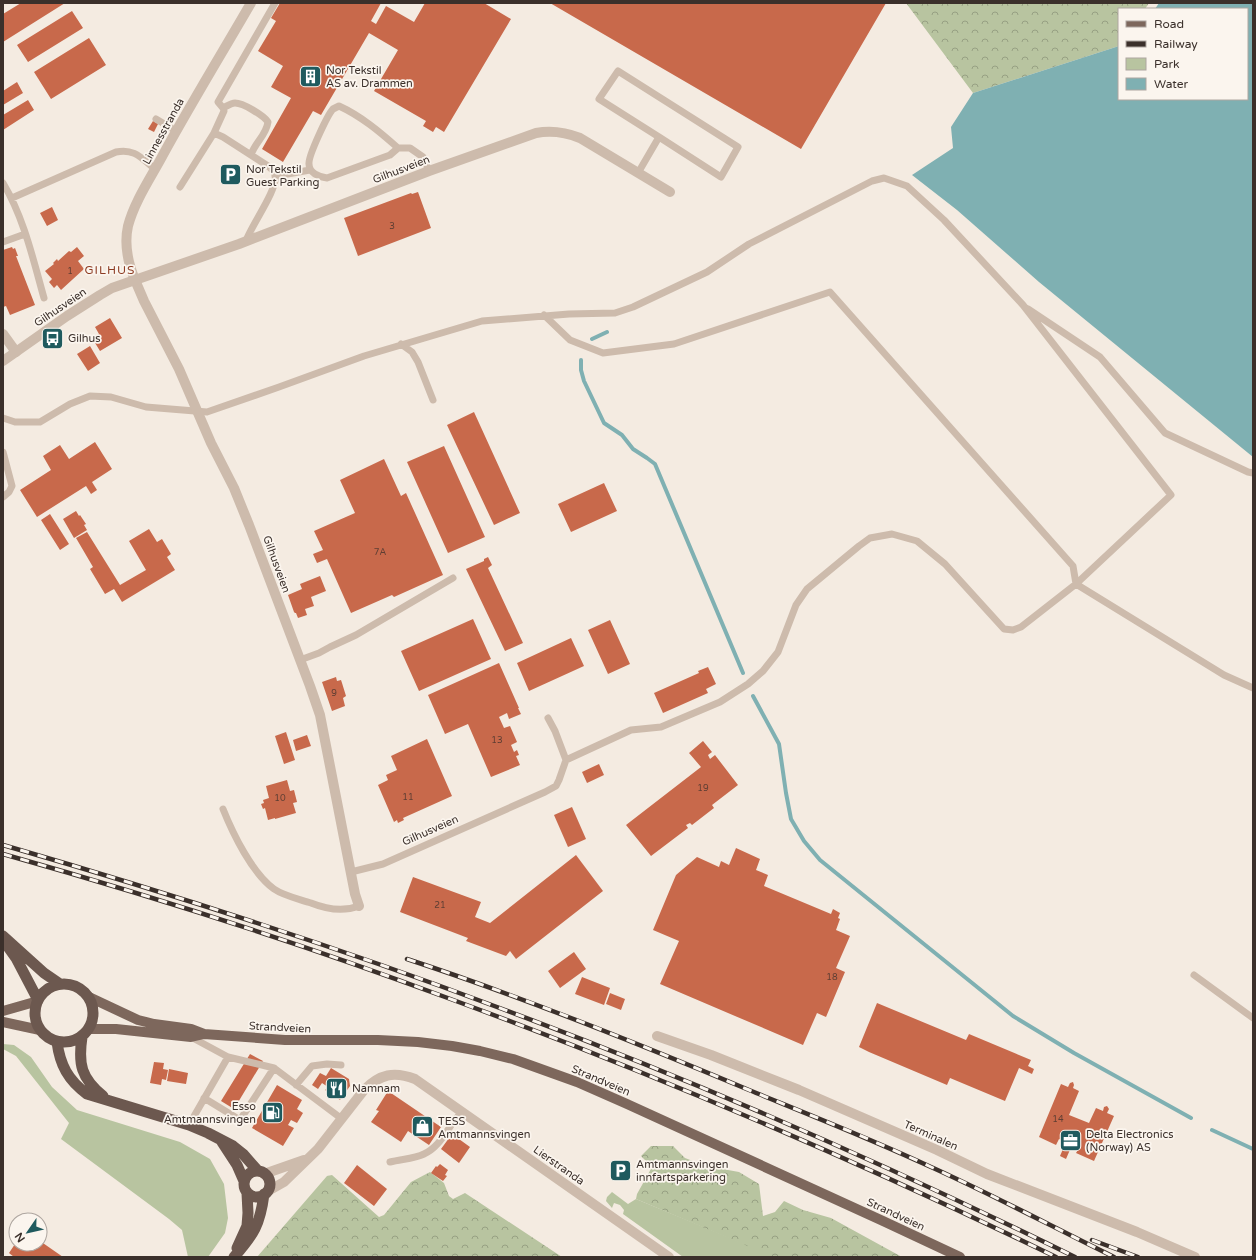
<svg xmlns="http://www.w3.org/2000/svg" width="1256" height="1260" viewBox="0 0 1256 1260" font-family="'Varela Round',sans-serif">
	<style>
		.green { fill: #b8c4a0 }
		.forest { fill: url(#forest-crowns) }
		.water { fill: #7fb0b2 }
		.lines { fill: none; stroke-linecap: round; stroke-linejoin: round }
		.stream { stroke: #7fb0b2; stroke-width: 4 }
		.building { fill: #c8694b }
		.service { stroke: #cdbbac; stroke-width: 7 }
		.minor { stroke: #cdbbac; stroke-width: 10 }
		.tertiary { stroke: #cdbbac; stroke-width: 10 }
		.primary { stroke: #7d675c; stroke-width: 10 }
		.trunk { stroke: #6c584f; stroke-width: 11 }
		.rail-casing { stroke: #3b302b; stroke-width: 4.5 }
		.rail { stroke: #fbf5ee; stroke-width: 3; stroke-dasharray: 9; stroke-linecap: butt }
		.labels { text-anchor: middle; stroke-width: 3.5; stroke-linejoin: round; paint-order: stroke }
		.number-label { font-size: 9px; fill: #5e3e33 }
		.poi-label { font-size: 11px; fill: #3b302b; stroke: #fbf5ee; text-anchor: start }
		.street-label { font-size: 11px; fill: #3b302b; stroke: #fbf5ee }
		.neighbourhood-label { font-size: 12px; letter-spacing: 1px; fill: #8c3b22; stroke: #fbf5ee }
	</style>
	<defs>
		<pattern id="forest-crowns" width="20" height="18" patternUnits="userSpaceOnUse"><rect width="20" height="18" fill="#b8c4a0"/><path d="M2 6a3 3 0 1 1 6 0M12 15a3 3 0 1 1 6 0" fill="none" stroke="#97a083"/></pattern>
	</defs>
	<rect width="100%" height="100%" fill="#f4ebe1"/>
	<path class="green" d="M3 1044 14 1045 31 1057 52 1087 77 1110 180 1142 210 1159 224 1184 228 1218 225 1233 208 1257H188L182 1230 169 1219 61 1139 69 1123 16 1056 3 1049Z
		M612 1192 628 1204 636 1199 776 1257H683L623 1214 624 1210 620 1205 614 1203 612 1208 606 1201 607 1197Z"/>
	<path class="forest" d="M906 3H1149L1145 9H1119V46L973 93Z
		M651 1146H673L685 1158 706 1166 739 1172 759 1184 763 1216 775 1212 784 1201 803 1210 831 1218 902 1257H773L763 1254 764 1253 636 1199 637 1194 652 1167 641 1156Z
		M430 1172 444 1183 449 1196 453 1199 465 1193 562 1257H257L327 1176 332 1175 379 1217 384 1215 411 1182Z"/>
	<path class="water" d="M1159 3H1253V457L1039 282 957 210 912 175 953 148 951 127 973 93 1119 46V99H1247V9H1155Z"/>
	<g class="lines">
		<path class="stream" d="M592 339 607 332
			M581 360V370L584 381 604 423 622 435 633 449 647 458 655 464 743 673
			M753 696 779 744 786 793 791 819 804 841 820 860 1013 1016 1074 1053 1191 1118
			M1212 1130 1253 1149"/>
	</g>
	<path class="building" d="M21 3H65L3 42V14Z
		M280 3H381L371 21 376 24 386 6 414 22 425 3H484L511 19 444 132 436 127 433 132 423 126 426 121 374 91 398 50 369 33 321 115 313 111 283 162 262 149 291 98 271 87 283 66 258 51 276 21 271 18Z
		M550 3H886L801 149Z
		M72 11 83 28 28 62 17 45Z
		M89 38 106 65 51 99 34 72Z
		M17 82 23 93 3 105V91Z
		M28 100 34 110 3 130V115Z
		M153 121 158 124 154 132 148 129Z
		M418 192 431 228 358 256 344 218 411 193 412 194Z
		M52 207 58 220 47 226 40 213Z
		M12 247 13 249 15 248 18 256H16L35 305 10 315 6 306 3 307V250Z
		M77 247 84 256 78 261 84 269 61 290 57 285 54 288 49 282 52 279 45 271 54 264 53 263 57 259 58 261 69 251 71 252Z
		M110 318 122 338 100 351 92 338 99 334 95 327Z
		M90 346 100 363 88 371 77 354Z
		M474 412 520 513 494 525 447 425Z
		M95 442 112 469 92 482 97 490 91 494 86 486 37 517 20 490 51 470 43 456 60 445 69 459Z
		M444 446 485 537 448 553 407 462Z
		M384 459 401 496 406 493 443 575 394 597 392 595 351 613 327 559 317 563 313 554 323 550 314 531 355 513 340 480Z
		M604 483 617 511 571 532 558 504Z
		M76 511 79 516 80 515 86 524 84 525 87 530 74 538 63 519Z
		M50 514 69 544 60 550 41 520Z
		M149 529 157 542 162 539 171 554 167 557 175 570 122 602 114 589 105 594 90 569 93 567 76 538 87 532 120 585 146 570 129 541Z
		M488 557 492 565 488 568 523 643 505 651 466 569 484 561V559Z
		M320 576 326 591 311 597 314 606 305 609 307 615 298 618 296 613H295L294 612 288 595 302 589 300 584Z
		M473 619 491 659 419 691 401 651Z
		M610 620 630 664 608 674 588 630Z
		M571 638 584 666 529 691 517 663Z
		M499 663 519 708H518L521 714 509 719 507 713 499 717 504 728 510 726 517 742 511 745 514 752 517 750 519 755 516 756 520 765 491 777 468 724 445 734 428 695Z
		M708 667 716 684 706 689 708 693 663 713 654 693 699 673 698 671Z
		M336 677 337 681 341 680 342 683 346 696 343 698 345 706 332 711 322 682Z
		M286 732 295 760 284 764 275 736Z
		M307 735 311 746 296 751 293 740Z
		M427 739 452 796 403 818 404 820 398 823 397 820 394 822 378 785 388 780 386 775 397 770 391 756Z
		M703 741 712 752 708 755 710 759 715 755 738 785 712 805 714 808 692 825 690 823 686 825 688 828 651 856 626 825 701 767 689 753Z
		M599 764 604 775 587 783 582 772Z
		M287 780 290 791 294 790 297 802 293 803 296 813 275 819V818L268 820 265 808 263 809 261 804 264 803 263 800 269 798 266 786Z
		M572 807 586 839 568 847 554 815Z
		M736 848 760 859 756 870 768 875 764 886 831 914 833 909 840 913 838 918 840 919 836 930 850 936 836 968 845 972 826 1017 817 1013 803 1045 660 984 679 941 653 930 676 875 697 857 719 867 721 861 729 865Z
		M576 855 603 891 516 959 510 951 506 956 466 941 468 938 400 912 413 877 481 902 475 917 490 923Z
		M574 952 586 969 560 988 548 971Z
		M582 977 610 988 604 1005 575 994Z
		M610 993 625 999 621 1010 606 1004Z
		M877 1003 966 1040 969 1034 1031 1060 1028 1066 1034 1069 1032 1074 1019 1068 1005 1101 950 1078 947 1085 869 1052 859 1047Z
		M250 1054 263 1061 234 1109 221 1101Z
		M154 1062 164 1063 163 1069 168 1070 166 1080 162 1079 161 1085 150 1083Z
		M331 1068 349 1079 350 1086 340 1100 325 1090 328 1087 322 1083 318 1089 312 1085 320 1073 326 1076Z
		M169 1069 188 1073 186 1084 167 1081Z
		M1073 1082 1074 1085 1073 1088 1079 1091 1069 1115 1089 1123 1096 1108 1103 1111 1104 1107 1107 1106 1109 1109 1107 1113 1114 1116 1094 1161 1076 1153 1079 1148 1072 1145 1066 1159 1060 1156 1066 1142 1059 1139 1056 1145 1039 1137 1061 1084 1068 1087 1070 1083Z
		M277 1085 302 1100 297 1109 303 1113 297 1123 291 1120 288 1125 294 1128 283 1146 252 1128Z
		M388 1091 441 1127 429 1145 408 1131 401 1142 371 1122 379 1111 376 1110Z
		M452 1134 470 1147 459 1163 441 1149Z
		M440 1164 448 1170 445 1175 447 1176 443 1181 431 1173 436 1166 437 1167Z
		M357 1165 387 1189 374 1206 344 1183Z
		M40 1241 63 1257H14L9 1253 15 1244H40Z"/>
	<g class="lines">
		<path class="service" d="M223 108C227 106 231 103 235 103 243 103 263 115 268 122 266 136 255 142 251 155
			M156 119 176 131
			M214 133 223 137 268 166C271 169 275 171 275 176 278 189 251 226 246 241
			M398 148C380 132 361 116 339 106 337 107 335 108 333 109 328 114 308 156 309 164 309 173 319 177 327 178L390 155 398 148H410L423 157 429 171
			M638 173 659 137 599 99 618 71 738 147 721 177 659 137
			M276 176 310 170
			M3 183C24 218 33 259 44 298
			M180 187 214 133 224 111 223 108 218 102 275 3
			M12 198 116 152C135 148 142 159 155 169
			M3 242 25 234
			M1028 309 1100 357 1165 433 1248 472 1253 473
			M544 315 570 340 603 353 674 344 830 292 1073 566 1076 584 1224 675 1253 688
			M401 344 412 352 418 362 433 400
			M3 418 15 422H40L70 404 90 396 111 397 146 407 207 412 279 387 364 356 482 321 569 314 615 313 633 307 707 272 749 244 872 181 884 178 907 186 944 220 1023 305 1171 495 1076 584 1021 627 1013 630 1004 629 945 564 917 541 892 534 870 538 859 546 807 589 796 605 778 652 763 671 748 684 720 702 661 727 631 730 566 760
			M3 452 12 486 9 492 3 497
			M300 660 319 653 330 647 356 635 453 578
			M223 809C233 834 252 873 274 889 284 896 299 899 311 903 326 909 343 912 359 906
			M351 872 383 864 545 792 556 786 559 780 566 760 555 731 548 718
			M1194 975 1253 1018
			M191 1037 228 1057 274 1068
			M296 1085 312 1066 327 1064 341 1065
			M204 1098 240 1120 274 1068 342 1119
			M189 1125 228 1057
			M390 1162C401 1159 414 1159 424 1154 442 1146 448 1125 462 1112"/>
		<path class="minor" d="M3 334 16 352
			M359 906 355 894 320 715 310 686 249 525 234 488 211 443 179 369 144 301 135 280 239 244 429 171 536 133C552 130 565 132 580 138L670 192
			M657 1036 711 1055 799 1090 937 1150 987 1174 1137 1232 1195 1257
			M264 1174 304 1160
			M268 1191 284 1182 318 1149 364 1090C380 1074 394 1071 415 1079L669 1257"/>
		<path class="tertiary" d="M3 361 67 316 100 295 112 288 135 280C128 263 124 244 128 226 135 200 152 176 164 153 192 102 222 53 251 3"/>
		<path class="primary" d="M89 997 138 1020 154 1024 191 1029 204 1034
			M3 1011 38 1001
			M3 1022 40 1030
			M89 1029H116L191 1037 204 1034 285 1040H378L418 1042 452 1046 480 1051 513 1059 577 1082 627 1104 883 1221 960 1257"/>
		<path class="trunk" d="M3 936 44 973 60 984
			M6 944 16 958 38 1000
			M35 1013a29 29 0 1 1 58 0a29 29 0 1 1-58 0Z
			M82 1037C78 1064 81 1078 103 1096
			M57 1042C60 1065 68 1080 87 1094L189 1125 208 1133 233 1146 243 1154 258 1171
			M222 1142 237 1165 244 1181
			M244 1184a13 13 0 1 1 26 0a13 13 0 1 1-26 0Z
			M237 1248 247 1226 248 1213 247 1193
			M234 1257C254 1234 260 1225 264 1194"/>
		<defs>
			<path id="rail" d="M3 845C169 893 335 946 497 1007 694 1080 886 1164 1075 1257
				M3 854C152 896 300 943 445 997 653 1073 856 1160 1056 1257
				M407 959C523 997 637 1043 749 1090 810 1115 871 1139 931 1167 993 1195 1053 1227 1114 1257
				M1092 1240 1138 1257"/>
		</defs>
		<use href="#rail" class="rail-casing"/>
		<use href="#rail" class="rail"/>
	</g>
	<defs>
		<symbol id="building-square" viewBox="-11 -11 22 22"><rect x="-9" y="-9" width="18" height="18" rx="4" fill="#1f5a5e" stroke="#fbf5ee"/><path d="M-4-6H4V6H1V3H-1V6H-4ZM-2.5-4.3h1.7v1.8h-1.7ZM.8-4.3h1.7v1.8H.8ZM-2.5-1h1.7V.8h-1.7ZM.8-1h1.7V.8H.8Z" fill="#fff"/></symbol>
		<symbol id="parking-square" viewBox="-11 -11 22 22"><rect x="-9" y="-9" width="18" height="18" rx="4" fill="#1f5a5e" stroke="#fbf5ee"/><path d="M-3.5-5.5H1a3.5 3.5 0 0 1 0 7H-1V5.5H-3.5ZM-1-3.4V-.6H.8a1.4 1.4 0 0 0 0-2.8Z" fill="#fff"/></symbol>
		<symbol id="bus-square" viewBox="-11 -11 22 22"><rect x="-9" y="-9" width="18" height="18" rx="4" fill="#1f5a5e" stroke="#fbf5ee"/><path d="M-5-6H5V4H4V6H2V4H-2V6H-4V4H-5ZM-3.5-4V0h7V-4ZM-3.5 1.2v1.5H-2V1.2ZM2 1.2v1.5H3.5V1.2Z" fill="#fff"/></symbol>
		<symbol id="restaurant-square" viewBox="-11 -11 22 22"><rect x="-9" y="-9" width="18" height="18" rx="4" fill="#1f5a5e" stroke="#fbf5ee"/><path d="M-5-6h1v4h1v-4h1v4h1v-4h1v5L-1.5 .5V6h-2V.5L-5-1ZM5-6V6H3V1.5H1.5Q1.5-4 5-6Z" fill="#fff"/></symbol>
		<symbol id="fuel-square" viewBox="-11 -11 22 22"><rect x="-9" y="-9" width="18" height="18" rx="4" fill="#1f5a5e" stroke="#fbf5ee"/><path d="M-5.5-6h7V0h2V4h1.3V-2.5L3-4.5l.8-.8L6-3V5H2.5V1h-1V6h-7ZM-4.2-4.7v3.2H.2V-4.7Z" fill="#fff"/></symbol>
		<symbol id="shop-square" viewBox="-11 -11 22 22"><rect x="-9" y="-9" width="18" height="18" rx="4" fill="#1f5a5e" stroke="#fbf5ee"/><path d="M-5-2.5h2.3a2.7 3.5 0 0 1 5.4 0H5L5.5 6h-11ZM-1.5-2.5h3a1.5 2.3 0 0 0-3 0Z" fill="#fff"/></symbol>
		<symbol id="office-square" viewBox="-11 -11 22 22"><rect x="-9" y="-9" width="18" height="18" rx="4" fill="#1f5a5e" stroke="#fbf5ee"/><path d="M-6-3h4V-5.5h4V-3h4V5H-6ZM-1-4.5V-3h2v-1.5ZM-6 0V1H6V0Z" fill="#fff"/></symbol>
	</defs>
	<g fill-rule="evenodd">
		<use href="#building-square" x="298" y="64" width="25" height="25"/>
		<use href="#parking-square" x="218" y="162" width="25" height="25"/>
		<use href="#bus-square" x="40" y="326" width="25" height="25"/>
		<use href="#restaurant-square" x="324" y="1076" width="25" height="25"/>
		<use href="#fuel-square" x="260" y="1100" width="25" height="25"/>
		<use href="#shop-square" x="410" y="1114" width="25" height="25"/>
		<use href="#office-square" x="1058" y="1128" width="25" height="25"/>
		<use href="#parking-square" x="608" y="1158" width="25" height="25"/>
	</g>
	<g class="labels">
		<g class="number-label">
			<text x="392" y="229">3</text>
			<text x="70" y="274">1</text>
			<text x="380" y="555">7A</text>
			<text x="334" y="696">9</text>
			<text x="497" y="743">13</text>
			<text x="703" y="791">19</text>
			<text x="408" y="800">11</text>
			<text x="280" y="801">10</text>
			<text x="440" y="908">21</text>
			<text x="832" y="980">18</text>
			<text x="1058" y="1122">14</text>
		</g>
		<g class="poi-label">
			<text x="326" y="74">Nor Tekstil<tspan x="326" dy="13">AS av. Drammen</tspan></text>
			<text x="246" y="173">Nor Tekstil<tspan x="246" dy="13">Guest Parking</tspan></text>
			<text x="68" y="342">Gilhus</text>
			<text x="352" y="1092">Namnam</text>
			<text x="256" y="1110" text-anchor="end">Esso<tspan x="256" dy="13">Amtmannsvingen</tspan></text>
			<text x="438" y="1125">TESS<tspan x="438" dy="13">Amtmannsvingen</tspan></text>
			<text x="1086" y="1138">Delta Electronics<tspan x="1086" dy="13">(Norway) AS</tspan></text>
			<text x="636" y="1168">Amtmannsvingen<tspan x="636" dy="13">innfartsparkering</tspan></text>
		</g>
		<g class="street-label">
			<text transform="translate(163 131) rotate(-61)" y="4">Linnesstranda</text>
			<text transform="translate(401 169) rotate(-21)" y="4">Gilhusveien</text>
			<text transform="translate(60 307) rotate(-34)" y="4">Gilhusveien</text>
			<text transform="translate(277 564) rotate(70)" y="4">Gilhusveien</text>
			<text transform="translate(430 830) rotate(-24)" y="4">Gilhusveien</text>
			<text transform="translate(280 1027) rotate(3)" y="4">Strandveien</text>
			<text transform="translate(601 1080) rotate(23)" y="4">Strandveien</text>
			<text transform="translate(931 1135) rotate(24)" y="4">Terminalen</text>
			<text transform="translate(559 1165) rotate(35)" y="4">Lierstranda</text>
			<text transform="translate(896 1214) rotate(25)" y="4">Strandveien</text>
		</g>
		<g class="neighbourhood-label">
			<text x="110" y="274">GILHUS</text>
		</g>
	</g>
	<rect width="1256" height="1260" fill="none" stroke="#3b302b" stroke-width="8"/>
	<rect x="1118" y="8" width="130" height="92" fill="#fbf5ee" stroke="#aea6a0"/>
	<rect x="1126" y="21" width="20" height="6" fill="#7d675c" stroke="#aea6a0"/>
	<text x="1154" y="28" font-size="12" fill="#3b302b">Road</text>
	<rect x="1126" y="41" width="20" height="6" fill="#3b302b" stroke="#aea6a0"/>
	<text x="1154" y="48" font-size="12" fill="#3b302b">Railway</text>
	<rect x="1126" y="58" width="20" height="12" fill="#b8c4a0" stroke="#aea6a0"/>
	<text x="1154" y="68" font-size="12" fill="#3b302b">Park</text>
	<rect x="1126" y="78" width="20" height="12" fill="#7fb0b2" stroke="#aea6a0"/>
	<text x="1154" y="88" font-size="12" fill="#3b302b">Water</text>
	<g transform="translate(28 1232) rotate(236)"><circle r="19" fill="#fbf5ee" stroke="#aea6a0"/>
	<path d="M0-3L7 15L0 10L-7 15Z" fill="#1f5a5e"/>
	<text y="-6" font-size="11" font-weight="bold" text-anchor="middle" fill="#3b302b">N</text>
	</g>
</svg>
